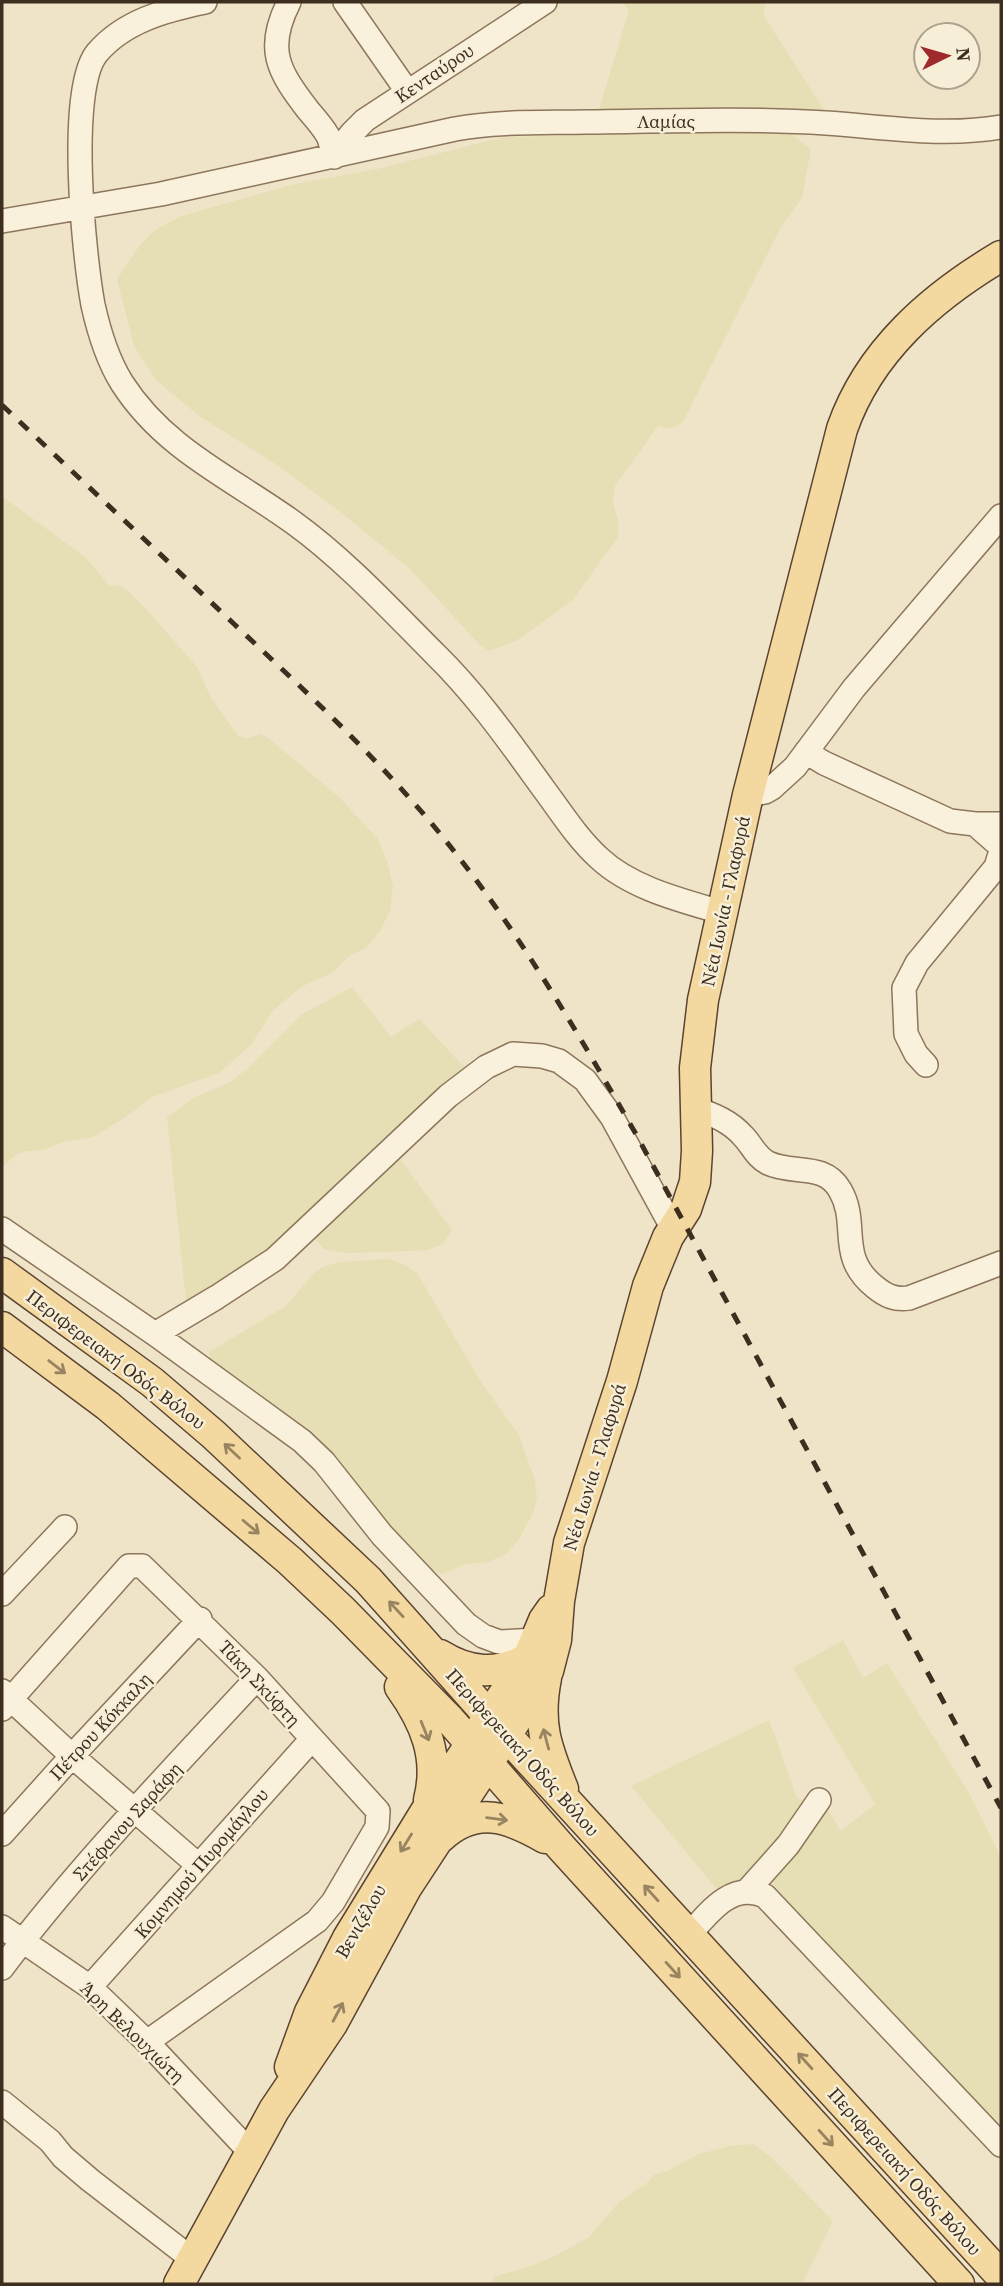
<svg xmlns="http://www.w3.org/2000/svg" width="1003" height="2286" viewBox="0 0 1003 2286" font-family="'Source Serif 4',serif">
	<style>
		.farmland { fill: #e6deb5 }
		.lines { fill: none; stroke-linecap: round; stroke-linejoin: round }
		.minor-casing { stroke: #8d765c; stroke-width: 26 }
		.major-casing { stroke: #5b4430; stroke-width: 33 }
		.minor { stroke: #faf1dc; stroke-width: 23 }
		.major { stroke: #f3d9a0; stroke-width: 30 }
		.rail { stroke: #3d2e20; stroke-width: 5; stroke-dasharray: 12 12; stroke-linecap: butt }
		.oneway { stroke: #988460 }
		.labels { text-anchor: middle; stroke-width: 5; stroke-linejoin: round; paint-order: stroke }
		.street-label { font-size: 19px; fill: #3d2e20; stroke: #f7eed8 }
	</style>
	<rect width="100%" height="100%" fill="#f0e4c8"/>
	<path class="farmland" d="M621 2H765L764 16 826 113 699 109 598 113 629 10Z
		M786 130 811 149 802 198 781 227 683 422 670 429 658 426 615 486 613 501 619 525 618 537 572 601 516 641 489 651 478 643 411 570 337 509 274 463 199 416 155 379 134 346 117 279 140 245 155 230 181 216 291 185 377 169 504 137Z
		M2 496 85 557 109 585 120 586 128 591 148 611 198 668 210 696 238 736 247 738 260 734 267 737 339 797 377 838 387 861 393 886 390 911 380 931 366 948 348 957 332 973 303 986 284 1001 272 1012 251 1045 219 1073 152 1097 126 1117 93 1137 63 1142 44 1150 27 1151 16 1155 2 1167Z
		M352 987 391 1037 419 1019 465 1068 276 1250 205 1295 186 1301 167 1117 195 1097 229 1083 248 1068 301 1015Z
		M397 1155 452 1230 443 1244 428 1250 385 1252 346 1253 324 1249 313 1237Z
		M389 1259 405 1265 417 1273 481 1382 519 1435 535 1480 537 1498 533 1513 519 1539 506 1554 488 1562 466 1564 442 1574 430 1570 210 1361 209 1352 286 1306 313 1274 322 1267 340 1262Z
		M843 1640 863 1678 887 1663 969 1793 1001 1857V2119L998 2122 904 2028 743 1883 717 1889 631 1786 769 1720 797 1798 829 1812 841 1831 875 1804 793 1668Z
		M753 2144 772 2158 833 2221 802 2284H492L493 2277 531 2266 557 2255 589 2237 619 2202 647 2183 655 2174 667 2171 699 2154 730 2146Z"/>
	<g class="lines">
		<defs>
			<path id="minor" d="M205 2C166 10 124 21 97 53 67 89 84 257 93 305 99 332 107 359 122 383 165 450 232 478 294 523 344 559 391 610 435 654 476 694 509 741 543 788 561 812 577 838 599 858 631 888 680 900 721 912
				M289 2C265 49 278 71 308 110 315 118 323 127 328 136 331 142 332 151 334 157
				M345 2 407 91
				M334 157 351 134 365 120 545 2
				M2 221 161 194 455 129C499 121 542 123 587 122 667 121 747 118 826 123 885 127 943 137 1001 127
				M806 752 824 763 950 821 975 824H1001
				M748 795 765 792 772 788 795 767 854 688 1001 516
				M926 1065 916 1054 906 1034 904 988 917 963 996 867 1000 854V846L975 824
				M697 1109C714 1115 731 1122 743 1136 752 1145 756 1157 768 1163 793 1175 824 1162 840 1190 860 1224 836 1256 875 1287 886 1296 895 1300 909 1298L1001 1263
				M2 1229 155 1334 302 1441 324 1462 382 1535 466 1624 483 1636 499 1642 536 1640
				M155 1334 217 1297 275 1259 448 1096 486 1067 513 1054 542 1056 559 1061 585 1080 612 1117 672 1227
				M2 1594 65 1527
				M2 1691 72 1756 198 1865
				M2 1709 129 1566H142L257 1678 378 1811 377 1827 333 1902 317 1921 147 2042
				M2 1834 72 1756 200 1619
				M748 1890 788 1845 819 1800
				M2 1927 90 1987 147 2042 251 2153
				M689 1935C709 1912 732 1881 765 1896L1001 2145
				M2 1968C79 1866 170 1772 257 1678
				M90 1987 312 1739
				M2 2102 50 2141 63 2157 90 2180 192 2259"/>
			<path id="major" d="M2 1273 152 1382 214 1435 368 1580 506 1735 1001 2276
				M2 1327 108 1406 290 1561 343 1611 450 1720 561 1847 959 2284
				M440 1655C469 1673 498 1676 528 1658
				M546 1678C537 1723 546 1747 563 1789
				M400 1687C425 1722 440 1757 429 1800
				M441 1837C476 1805 509 1817 545 1838
				M290 2067 310 2012 348 1938 426 1811 528 1658 544 1620 551 1610
				M179 2284 274 2110 332 2024 406 1888 548 1671 556 1640 559 1601 569 1543 622 1381 648 1286 668 1237 686 1209 695 1182 697 1151 695 1068 703 1000 748 795 842 429C869 351 932 297 1001 256"/>
		</defs>
		<use href="#minor" class="minor-casing"/>
		<use href="#major" class="major-casing"/>
		<use href="#minor" class="minor"/>
		<use href="#major" class="major"/>
		<path class="rail" d="M2 405C79 478 156 550 233 623 300 686 368 749 427 818 510 916 574 1026 637 1136L1001 1808"/>
	</g>
	<defs><path id="oneway-shaft" d="M-6 0H5M1.5-3L5.5 0L1.5 3" fill="none" stroke-width="1.6" stroke-linecap="round" stroke-linejoin="round" transform="scale(1.75)"/></defs>
	<g class="oneway">
		<use href="#oneway-shaft" transform="translate(57 1367) rotate(38)"/>
		<use href="#oneway-shaft" transform="translate(232 1451) rotate(-137)"/>
		<use href="#oneway-shaft" transform="translate(251 1527) rotate(40)"/>
		<use href="#oneway-shaft" transform="translate(396 1609) rotate(-133)"/>
		<use href="#oneway-shaft" transform="translate(425 1731) rotate(68)"/>
		<use href="#oneway-shaft" transform="translate(546 1739) rotate(-105)"/>
		<use href="#oneway-shaft" transform="translate(497 1819) rotate(7)"/>
		<use href="#oneway-shaft" transform="translate(406 1843) rotate(122)"/>
		<use href="#oneway-shaft" transform="translate(651 1893) rotate(-132)"/>
		<use href="#oneway-shaft" transform="translate(673 1970) rotate(48)"/>
		<use href="#oneway-shaft" transform="translate(338 2012) rotate(-62)"/>
		<use href="#oneway-shaft" transform="translate(805 2061) rotate(-132)"/>
		<use href="#oneway-shaft" transform="translate(826 2138) rotate(48)"/>
	</g>
	<g class="labels">
		<g class="street-label">
			<text transform="translate(434 73) rotate(-34)" y="7">Κενταύρου</text>
			<text x="666" y="128">Λαμίας</text>
			<text transform="translate(725 901) rotate(-78)" y="7">Νέα Ιωνία - Γλαφυρά</text>
			<text transform="translate(116 1359) rotate(37)" y="7">Περιφερειακή Οδός Βόλου</text>
			<text transform="translate(594 1467) rotate(-73)" y="7">Νέα Ιωνία - Γλαφυρά</text>
			<text transform="translate(260 1683) rotate(47)" y="7">Τάκη Σκύφτη</text>
			<text transform="translate(100 1726) rotate(-47)" y="7">Πέτρου Κόκκαλη</text>
			<text transform="translate(523 1752) rotate(48)" y="7">Περιφερειακή Οδός Βόλου</text>
			<text transform="translate(127 1821) rotate(-48)" y="7">Στέφανου Σαράφη</text>
			<text transform="translate(201 1863) rotate(-49)" y="7">Κομνημού Πυρομάγλου</text>
			<text transform="translate(360 1921) rotate(-60)" y="7">Βενιζέλου</text>
			<text transform="translate(133 2032) rotate(44)" y="7">Άρη Βελουχιώτη</text>
			<text transform="translate(905 2171) rotate(48)" y="7">Περιφερειακή Οδός Βόλου</text>
		</g>
	</g>
	<rect width="1003" height="2286" fill="none" stroke="#3d2e20" stroke-width="7"/>
	<g transform="translate(947 56) rotate(85)"><circle r="33" fill="#f7eed8" stroke="#ada18e" stroke-width="2"/>
	<path d="M0-5L12 26L0 18L-12 26Z" fill="#9e2a2b"/>
	<text y="-10" font-size="19" font-weight="bold" text-anchor="middle" fill="#3d2e20">N</text>
	</g>
</svg>
